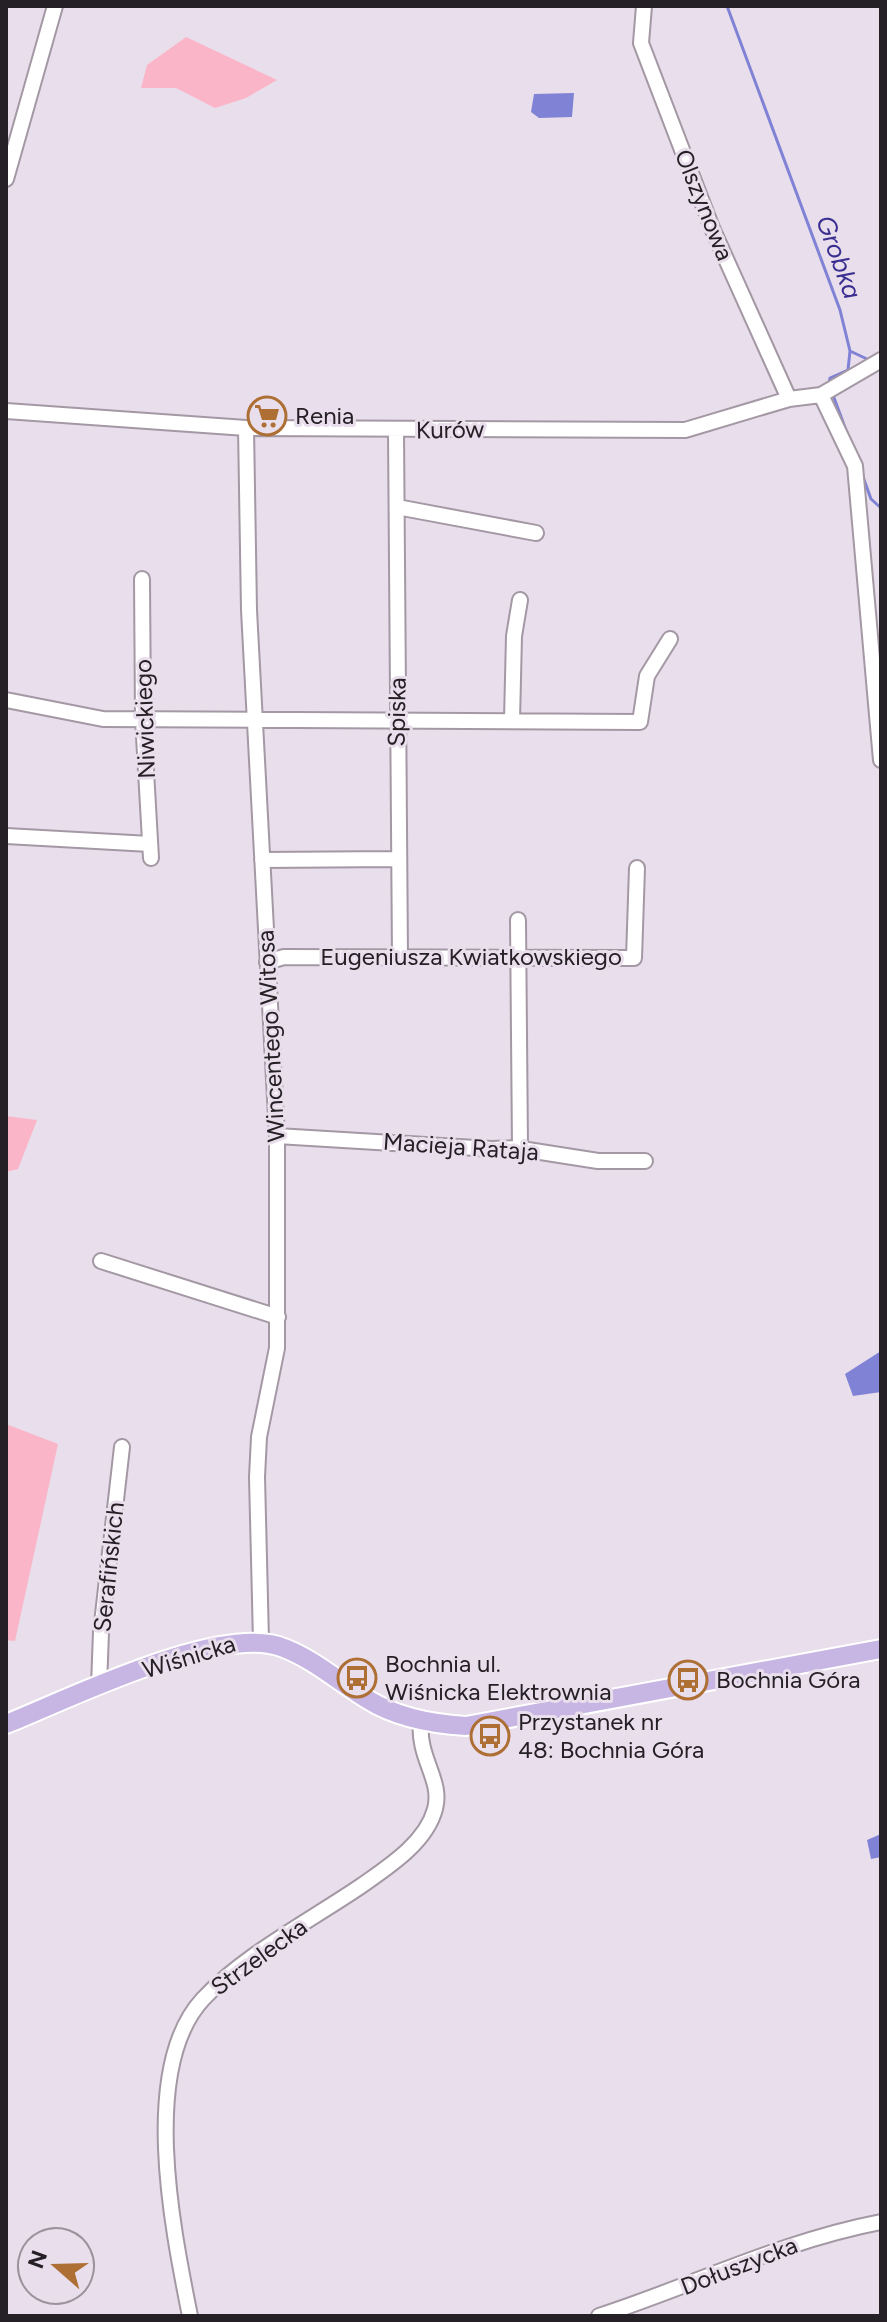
<svg xmlns="http://www.w3.org/2000/svg" width="887" height="2322" viewBox="0 0 887 2322" font-family="Figtree,sans-serif">
	<style>
		.green { fill: #fbb5c8 }
		.water { fill: #8082d5 }
		.lines { fill: none; stroke-linecap: round; stroke-linejoin: round }
		.stream { stroke: #8082d5; stroke-width: 3 }
		.minor-casing { stroke: #a398a4; stroke-width: 18 }
		.major-casing { stroke: #fff; stroke-width: 22 }
		.minor { stroke: #fff; stroke-width: 14 }
		.major { stroke: #c7b5e3; stroke-width: 18 }
		.labels { text-anchor: middle; stroke-width: 6; stroke-linejoin: round; paint-order: stroke }
		.street-label { font-size: 24px; fill: #242025; stroke: #e9deeb }
		.poi-label { font-size: 24px; fill: #242025; stroke: #e9deeb; text-anchor: start }
		.water-label { font-size: 26px; font-style: italic; fill: #3a2f90; stroke: #e9deeb }
	</style>
	<rect width="100%" height="100%" fill="#e9deeb"/>
	<path class="green" d="M186 37 277 80 246 98 215 108 176 88H141L147 65Z
		M6 1116 37 1120 18 1169 6 1172Z
		M6 1424 58 1444 15 1641 6 1640Z"/>
	<path class="water" d="M574 93 572 117 539 118 531 112 534 94Z
		M881 1351V1392L853 1396 845 1374Z
		M881 1834V1857L871 1859 867 1840Z"/>
	<g class="lines">
		<path class="stream" d="M727 6 840 310 850 351 848 370 830 378 829 384
			M850 351 867 359
			M833 395 847 433
			M862 474 871 499 881 508"/>
		<defs>
			<path id="minor" d="M644 6 641 43 712 228 789 399
				M6 179 55 6
				M821 395 855 466 881 760
				M6 411 246 428 685 430 789 399 821 395 881 360
				M246 428 249 610 277 1136V1348L259 1437 257 1477 261 1641
				M396 431 400 957
				M397 507 536 533
				M142 579 143 719 151 858
				M6 700 103 719 640 722 647 676 670 639
				M512 720 514 636 520 600
				M6 836 150 844
				M262 860 396 859
				M518 920 520 1148
				M267 962 284 957 634 958 637 868
				M277 1136 492 1149 515 1148 598 1161H645
				M101 1261 278 1317
				M99 1686 101 1632 122 1447
				M190 2316C173 2231 139 2068 203 1999 244 1955 311 1920 361 1886 388 1867 426 1843 435 1809 443 1780 417 1758 421 1721
				M599 2316C694 2285 782 2241 881 2222"/>
			<path id="major" d="M6 1724C69 1699 223 1622 284 1648 315 1660 339 1682 367 1699 397 1718 432 1724 466 1726L881 1649"/>
		</defs>
		<use href="#minor" class="minor-casing"/>
		<use href="#major" class="major-casing"/>
		<use href="#minor" class="minor"/>
		<use href="#major" class="major"/>
	</g>
	<defs>
		<symbol id="supermarket-ring" viewBox="-11 -11 22 22"><circle r="9.5" fill="#e9deeb" stroke="#ad6f34" stroke-width="1.5"/><path d="M-6-5.5h2.5l.6 2H6L4.5 2H-2.5L-4.4-4H-6ZM-1.5 3.2a1.3 1.3 0 1 0 .1 0ZM3 3.2a1.3 1.3 0 1 0 .1 0Z" fill="#ad6f34"/></symbol>
		<symbol id="bus-ring" viewBox="-11 -11 22 22"><circle r="9.5" fill="#e9deeb" stroke="#ad6f34" stroke-width="1.5"/><path d="M-5-6H5V4H4V6H2V4H-2V6H-4V4H-5ZM-3.5-4V0h7V-4ZM-3.5 1.2v1.5H-2V1.2ZM2 1.2v1.5H3.5V1.2Z" fill="#ad6f34"/></symbol>
	</defs>
	<g fill-rule="evenodd">
		<use href="#supermarket-ring" x="245" y="394" width="44" height="44"/>
		<use href="#bus-ring" x="335" y="1656" width="44" height="44"/>
		<use href="#bus-ring" x="666" y="1658" width="44" height="44"/>
		<use href="#bus-ring" x="468" y="1714" width="44" height="44"/>
	</g>
	<g class="labels">
		<g class="street-label">
			<text transform="translate(704 205) rotate(68)" y="8">Olszynowa</text>
			<text transform="translate(450 430) rotate(-1)" y="8">Kurów</text>
			<text transform="translate(397 712) rotate(-89)" y="8">Spiska</text>
			<text transform="translate(145 719) rotate(-92)" y="8">Niwickiego</text>
			<text x="471" y="965">Eugeniusza Kwiatkowskiego</text>
			<text transform="translate(271 1036) rotate(-93)" y="8">Wincentego Witosa</text>
			<text transform="translate(461 1147) rotate(4)" y="8">Macieja Rataja</text>
			<text transform="translate(109 1567) rotate(-84)" y="8">Serafińskich</text>
			<text transform="translate(189 1657) rotate(-17)" y="8">Wiśnicka</text>
			<text transform="translate(259 1957) rotate(-36)" y="8">Strzelecka</text>
			<text transform="translate(739 2266) rotate(-21)" y="8">Dołuszycka</text>
		</g>
		<g class="poi-label">
			<text x="295" y="424">Renia</text>
			<text x="385" y="1672">Bochnia ul.<tspan x="385" dy="28">Wiśnicka Elektrownia</tspan></text>
			<text x="716" y="1688">Bochnia Góra</text>
			<text x="518" y="1730">Przystanek nr<tspan x="518" dy="28">48: Bochnia Góra</tspan></text>
		</g>
		<g class="water-label">
			<text transform="translate(839 257) rotate(70)" y="9">Grobka</text>
		</g>
	</g>
	<rect width="887" height="2322" fill="none" stroke="#242025" stroke-width="16"/>
	<g transform="translate(56 2266) rotate(290)"><circle r="38" fill="#e9deeb" stroke="#9a929c" stroke-width="2"/>
	<path d="M0-6L14 30L0 20L-14 30Z" fill="#ad6f34"/>
	<text y="-12" font-size="22" font-weight="bold" text-anchor="middle" fill="#242025">N</text>
	</g>
</svg>
